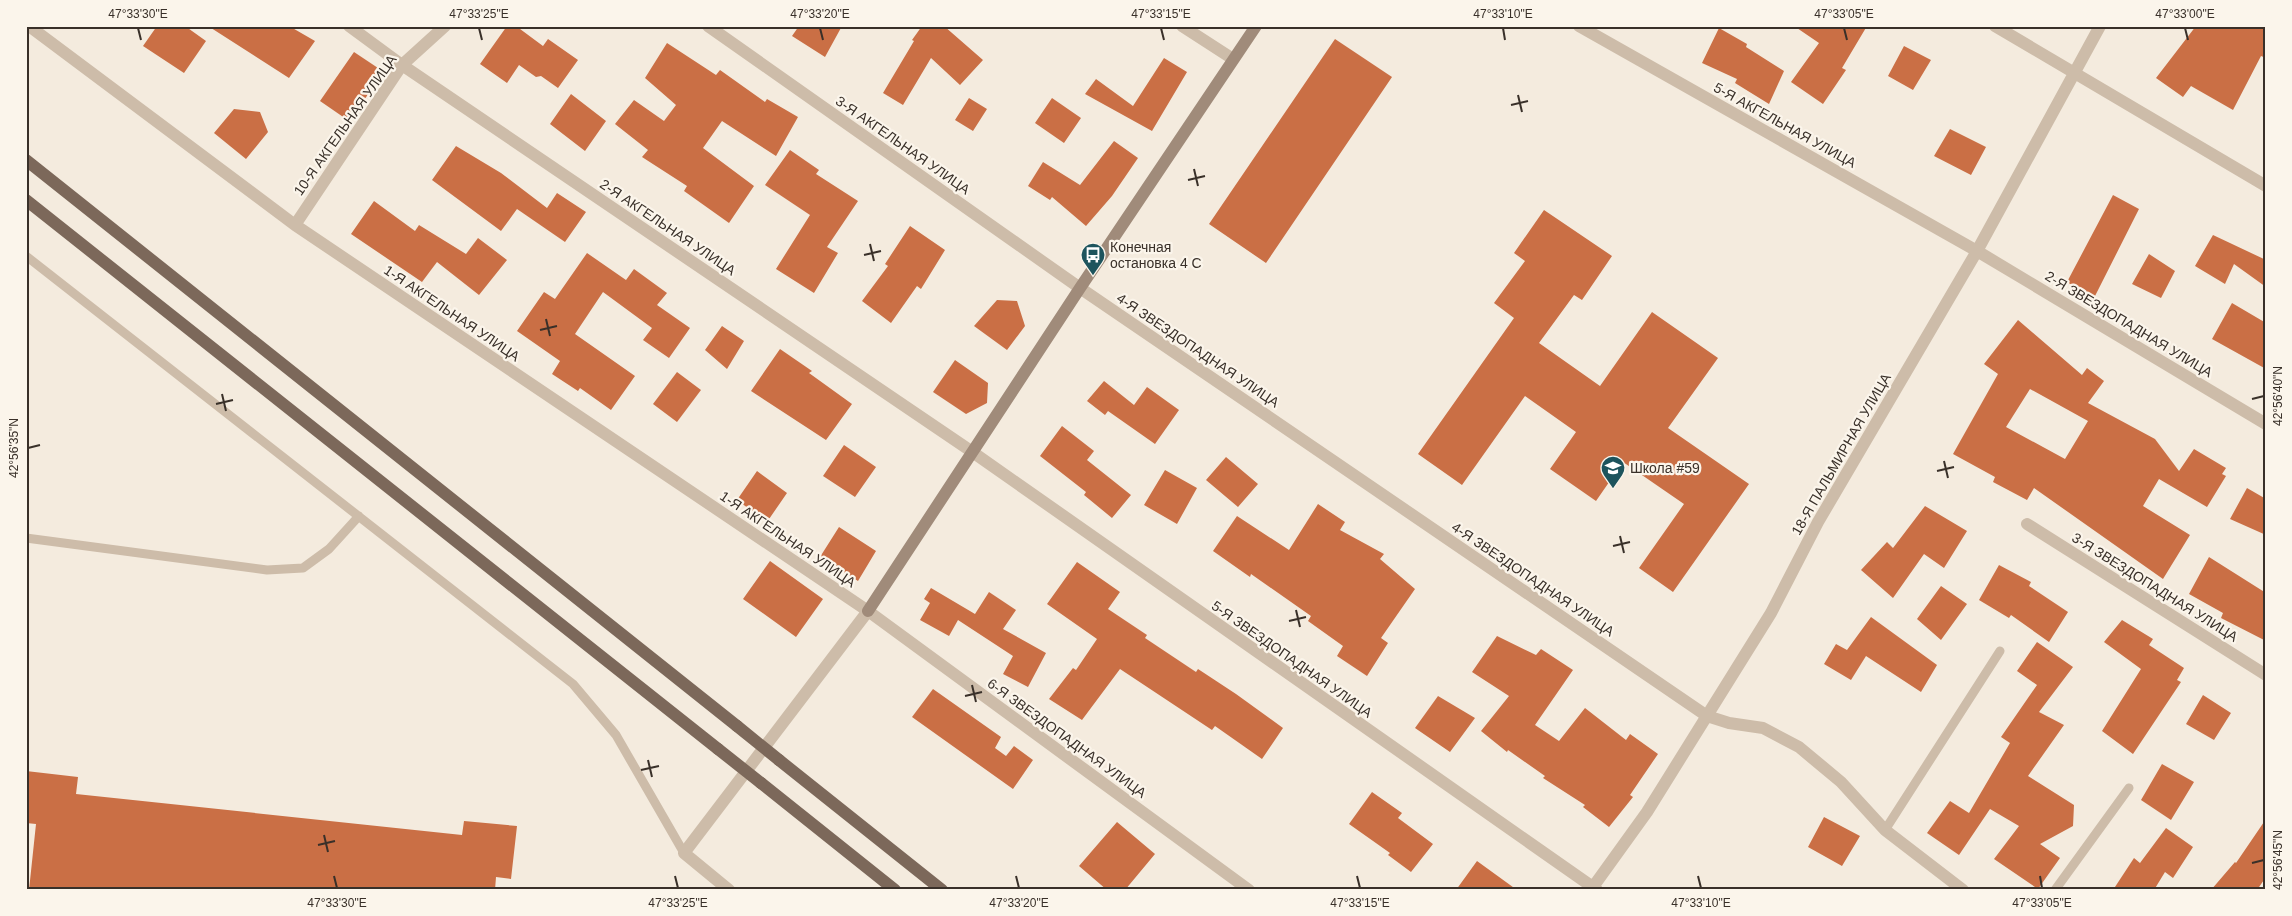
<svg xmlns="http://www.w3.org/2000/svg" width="2292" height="916" viewBox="0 0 2292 916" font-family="Arial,sans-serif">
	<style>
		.building { fill: #ca6f45; fill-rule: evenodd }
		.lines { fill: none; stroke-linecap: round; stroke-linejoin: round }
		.lane { stroke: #cdbca9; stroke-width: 9 }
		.street { stroke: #cdbca9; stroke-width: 12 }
		.secondary { stroke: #a08b7a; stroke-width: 12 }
		.primary { stroke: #7c685a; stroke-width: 12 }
		.primary-bridge { stroke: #7c685a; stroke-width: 12 }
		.ticks { fill: none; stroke: #393029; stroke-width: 2 }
		.labels { text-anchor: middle; stroke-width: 4.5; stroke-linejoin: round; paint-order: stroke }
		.street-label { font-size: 14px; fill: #393029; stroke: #fbf5eb }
		.poi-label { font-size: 14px; fill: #393029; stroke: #fbf5eb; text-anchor: start }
		.neatline { fill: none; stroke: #393029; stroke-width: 2 }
		.ticks-label { font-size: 12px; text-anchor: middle; fill: #393029 }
	</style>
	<rect width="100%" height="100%" fill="#f4ebde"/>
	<path class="building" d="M157 26H185L206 41 184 73 143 46Z
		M208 26H289L315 41 289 78Z
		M507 26H516L543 46 548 39 578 60 558 88 541 76 536 77 519 65 507 83 480 64Z
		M799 26H842L825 57 792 36Z
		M922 26H944L983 60 960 85 931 58 903 105 883 93 914 41 912 40Z
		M1794 26H1867L1842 68 1846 70 1823 104 1791 82 1819 43Z
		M2196 26H2266V58L2261 56 2233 110 2191 86 2183 97 2156 78Z
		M1719 28 1747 44 1746 47 1784 71 1769 104 1735 83 1737 79 1702 63Z
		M1335 39 1392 77 1266 263 1209 224Z
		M667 43 716 75 720 70 765 102 767 99 798 117 776 156 722 121 703 148 754 186 729 223 684 191 687 186 642 157 648 150 615 124 634 100 664 121 676 105 645 78Z
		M1904 46 1931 60 1913 90 1888 76Z
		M354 52 384 72 349 121 320 101Z
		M1164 58 1187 72 1152 131 1085 94 1096 79 1133 106Z
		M571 94 606 121 585 151 550 124Z
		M969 98 987 109 973 131 955 120Z
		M1052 98 1081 118 1064 143 1035 123Z
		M234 109 260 112 268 132 246 159 214 133Z
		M1950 129 1986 147 1971 175 1934 156Z
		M1114 141 1138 158 1112 196 1086 226 1052 197 1050 200 1028 186 1043 162 1080 185Z
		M456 146 501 173 547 208 557 193 586 212 565 242 517 209 501 231 432 180Z
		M790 150 819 170 816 174 858 201 827 247 838 253 814 293 776 269 810 215 765 185Z
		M2113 195 2139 209 2094 298 2067 282Z
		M374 201 415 231 419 225 466 254 478 238 507 260 479 295 437 262 422 282 351 234Z
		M1544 210 1612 256 1582 300 1574 295 1539 343 1600 386 1652 312 1718 358 1668 428 1749 484 1673 592 1639 568 1684 504 1623 462 1596 501 1550 469 1576 432 1525 396 1462 485 1418 454 1514 318 1494 303 1525 261 1514 253Z
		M910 226 945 250 921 289 917 286 891 323 862 301 888 266 885 264Z
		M2213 235 2266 260V287L2234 264 2225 284 2195 266Z
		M587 253 626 280 634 269 667 293 657 305 690 328 669 358 643 340 652 328 603 292 575 334 635 376 611 410 580 388 578 391 552 374 560 361 517 331 544 292 555 299Z
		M2149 254 2175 271 2161 298 2132 284Z
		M997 300 1017 301 1025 326 1007 350 974 326Z
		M2232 303 2266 323V369L2212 339Z
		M2018 320 2082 375 2087 368 2104 381 2088 403 2155 439 2179 471 2194 449 2226 468 2222 474 2226 476 2207 507 2159 479 2143 506 2190 535 2163 579 2034 488 2027 500 1993 482 1995 477 1953 454 1998 374 1984 364ZM2030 389 2088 421 2065 459 2006 427Z
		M722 326 744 341 727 369 705 350Z
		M780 349 812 371 809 373 852 404 826 440 751 391Z
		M955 360 988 383 987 403 966 414 933 392Z
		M677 372 701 390 677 422 653 404Z
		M1104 381 1134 405 1147 387 1179 410 1155 444 1108 411 1105 415 1087 401Z
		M1062 426 1094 451 1087 460 1131 495 1112 518 1084 495 1086 492 1040 456Z
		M844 445 876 467 855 497 823 476Z
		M1226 457 1258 484 1238 507 1206 480Z
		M1165 470 1197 488 1177 524 1144 505Z
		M757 471 787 493 767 522 737 500Z
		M2247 488 2266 499V535L2230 519Z
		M1318 504 1345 522 1340 530 1384 554 1380 559 1415 589 1381 638 1388 643 1367 676 1337 656 1343 646 1308 621 1311 616 1251 574 1250 577 1213 551 1237 516 1289 550Z
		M1925 506 1967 531 1944 568 1924 554 1893 598 1861 570 1887 542 1893 548Z
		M839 527 876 551 858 581 820 557Z
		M2209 557 2266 593V641L2221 618 2223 613 2189 594Z
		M770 561 823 599 796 637 743 599Z
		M1077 562 1120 592 1108 609 1147 635 1145 638 1196 672 1198 669 1236 694 1283 728 1262 759 1215 726 1212 730 1120 669 1082 720 1049 699 1073 668 1076 670 1097 639 1047 604Z
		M1999 565 2031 582 2029 586 2068 612 2049 642 2011 615 2009 618 1979 600Z
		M1941 586 1967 604 1941 640 1917 619Z
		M931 588 975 614 989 592 1016 610 1003 629 1046 653 1028 687 1003 674 1013 656 958 620 949 636 920 620 930 603 924 599Z
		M1871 617 1937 665 1921 692 1866 656 1851 680 1824 664 1836 644 1847 650Z
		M2122 620 2153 639 2149 645 2184 668 2177 680 2181 682 2133 754 2102 731 2141 669 2104 642Z
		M1497 636 1536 655 1541 649 1573 670 1535 725 1559 741 1585 708 1626 740 1630 734 1658 754 1630 795 1633 797 1609 827 1583 807 1585 805 1543 778 1545 776 1508 750 1507 752 1481 731 1509 696 1472 672Z
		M2037 642 2073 667 2039 712 2064 725 2028 776 2074 805 2073 826 2040 844 2060 858 2038 889 1994 859 2019 826 1990 809 1959 855 1927 833 1950 801 1969 813 2010 743 2001 737 2037 685 2017 671Z
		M933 689 1001 737 995 748 1006 756 1014 746 1033 760 1013 789 912 717Z
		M2203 695 2231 713 2214 740 2186 724Z
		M1438 696 1475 718 1450 752 1415 728Z
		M2162 764 2194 782 2171 820 2141 800Z
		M26 771 78 777 76 794 462 835 464 821 517 826 511 879 496 877 495 890H29L36 824 26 823Z
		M1372 792 1402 813 1398 818 1433 844 1411 872 1388 855 1390 853 1349 824Z
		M1824 817 1860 836 1842 866 1808 847Z
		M2266 819V877L2257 890H2211L2235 862 2236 863Z
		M1117 822 1155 854 1125 890H1107L1079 866Z
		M2166 828 2193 847 2173 878 2165 872 2154 890H2113L2134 858 2140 863Z
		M1477 861 1517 890H1456Z"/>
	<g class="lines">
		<path class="lane" d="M26 256 573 684 616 735 684 853
			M26 538 267 570 303 568 329 549 359 516
			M1885 830 2000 651
			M2055 890 2129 788"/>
		<path class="street" d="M29 26 295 225 868 611 1249 890
			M349 26 402 65 971 451 1597 890
			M708 26 1080 288 1707 716 1729 723 1763 728 1799 747 1841 782 1885 830 1963 890
			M1182 26 1233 59
			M1579 26 1977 251 2266 424
			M1995 26 2266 186
			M295 225 402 65 445 26
			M2027 524 2266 675
			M1593 887 1647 812 1771 613 1818 522 1977 251 2100 26
			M729 890 684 853 868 611"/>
		<path class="secondary" d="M868 611 1080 288 1256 26"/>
		<path class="primary" d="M26 160 737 726
			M26 200 718 749
			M779 760 942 890
			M761 783 895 890"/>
		<path class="primary-bridge" d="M737 726 779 760
			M718 749 761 783"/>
	</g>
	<path class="ticks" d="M138 28 141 40M479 28 482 40M820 28 823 40M1161 28 1164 40M1503 28 1505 40M1844 28 1847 40M2185 28 2188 40M1518 95 1522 112M1511 105 1528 101M1194 169 1198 186M1188 180 1205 176M870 244 874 261M864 255 881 251M546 319 550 336M540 330 557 326M222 394 226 411M2252 399 2264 396M216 404 233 400M28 448 40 445M1944 461 1948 478M1937 471 1954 467M1620 536 1624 553M1613 546 1630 542M1296 610 1300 627M1289 621 1306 617M972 685 976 702M965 696 982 692M648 760 652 777M641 770 659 766M324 835 328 852M318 845 335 841M2252 863 2264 860M334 876 337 888M675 876 678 888M1016 876 1019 888M1357 876 1360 888M1698 876 1701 888M2040 876 2042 888"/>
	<defs>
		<symbol id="bus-pin" viewBox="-11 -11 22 30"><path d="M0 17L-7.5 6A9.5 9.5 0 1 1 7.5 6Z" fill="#1d545d" stroke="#fbf5eb"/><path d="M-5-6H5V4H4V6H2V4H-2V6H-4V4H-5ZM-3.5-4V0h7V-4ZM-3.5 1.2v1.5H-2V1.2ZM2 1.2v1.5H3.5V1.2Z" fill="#fff"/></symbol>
		<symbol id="school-pin" viewBox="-11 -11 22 30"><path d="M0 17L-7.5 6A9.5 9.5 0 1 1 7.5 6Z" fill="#1d545d" stroke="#fbf5eb"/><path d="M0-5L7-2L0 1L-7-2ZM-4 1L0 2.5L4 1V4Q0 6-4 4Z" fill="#fff"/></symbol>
	</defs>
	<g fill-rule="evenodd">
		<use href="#bus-pin" x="1079" y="241" width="28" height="38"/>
		<use href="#school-pin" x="1599" y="454" width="28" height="38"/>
	</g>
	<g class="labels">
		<g class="street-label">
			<text transform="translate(345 125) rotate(-55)" y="5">10-Я АКГЕЛЬНАЯ УЛИЦА</text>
			<text transform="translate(1785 125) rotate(29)" y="5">5-Я АКГЕЛЬНАЯ УЛИЦА</text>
			<text transform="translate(903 145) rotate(35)" y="5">3-Я АКГЕЛЬНАЯ УЛИЦА</text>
			<text transform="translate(668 227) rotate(34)" y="5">2-Я АКГЕЛЬНАЯ УЛИЦА</text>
			<text transform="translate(452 313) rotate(34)" y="5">1-Я АКГЕЛЬНАЯ УЛИЦА</text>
			<text transform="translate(2129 324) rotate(31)" y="5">2-Я ЗВЕЗДОПАДНАЯ УЛИЦА</text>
			<text transform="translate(1198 350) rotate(34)" y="5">4-Я ЗВЕЗДОПАДНАЯ УЛИЦА</text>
			<text transform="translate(1841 454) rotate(-60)" y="5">18-Я ПАЛЬМИРНАЯ УЛИЦА</text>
			<text transform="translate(788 539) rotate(34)" y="5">1-Я АКГЕЛЬНАЯ УЛИЦА</text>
			<text transform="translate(1533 579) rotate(34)" y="5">4-Я ЗВЕЗДОПАДНАЯ УЛИЦА</text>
			<text transform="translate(2155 587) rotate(32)" y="5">3-Я ЗВЕЗДОПАДНАЯ УЛИЦА</text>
			<text transform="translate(1292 659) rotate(35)" y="5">5-Я ЗВЕЗДОПАДНАЯ УЛИЦА</text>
			<text transform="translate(1067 738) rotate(36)" y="5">6-Я ЗВЕЗДОПАДНАЯ УЛИЦА</text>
		</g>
		<g class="poi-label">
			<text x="1110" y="252">Конечная<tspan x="1110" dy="16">остановка 4 С</tspan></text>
			<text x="1630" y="473">Школа #59</text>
		</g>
	</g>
	<rect width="2292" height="916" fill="none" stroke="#fbf5eb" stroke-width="55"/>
	<rect x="28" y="28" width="2236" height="860" class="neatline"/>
	<g class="ticks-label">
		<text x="138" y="18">47°33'30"E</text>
		<text x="479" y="18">47°33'25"E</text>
		<text x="820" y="18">47°33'20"E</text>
		<text x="1161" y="18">47°33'15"E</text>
		<text x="1503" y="18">47°33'10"E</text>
		<text x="1844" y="18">47°33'05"E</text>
		<text x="2185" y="18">47°33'00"E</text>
		<text transform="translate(2278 396) rotate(-90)" y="4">42°56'40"N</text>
		<text transform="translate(14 448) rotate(-90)" y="4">42°56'35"N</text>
		<text transform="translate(2278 860) rotate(-90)" y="4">42°56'45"N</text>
		<text x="337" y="907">47°33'30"E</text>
		<text x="678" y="907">47°33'25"E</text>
		<text x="1019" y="907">47°33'20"E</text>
		<text x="1360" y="907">47°33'15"E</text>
		<text x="1701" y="907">47°33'10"E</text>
		<text x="2042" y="907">47°33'05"E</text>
	</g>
</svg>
